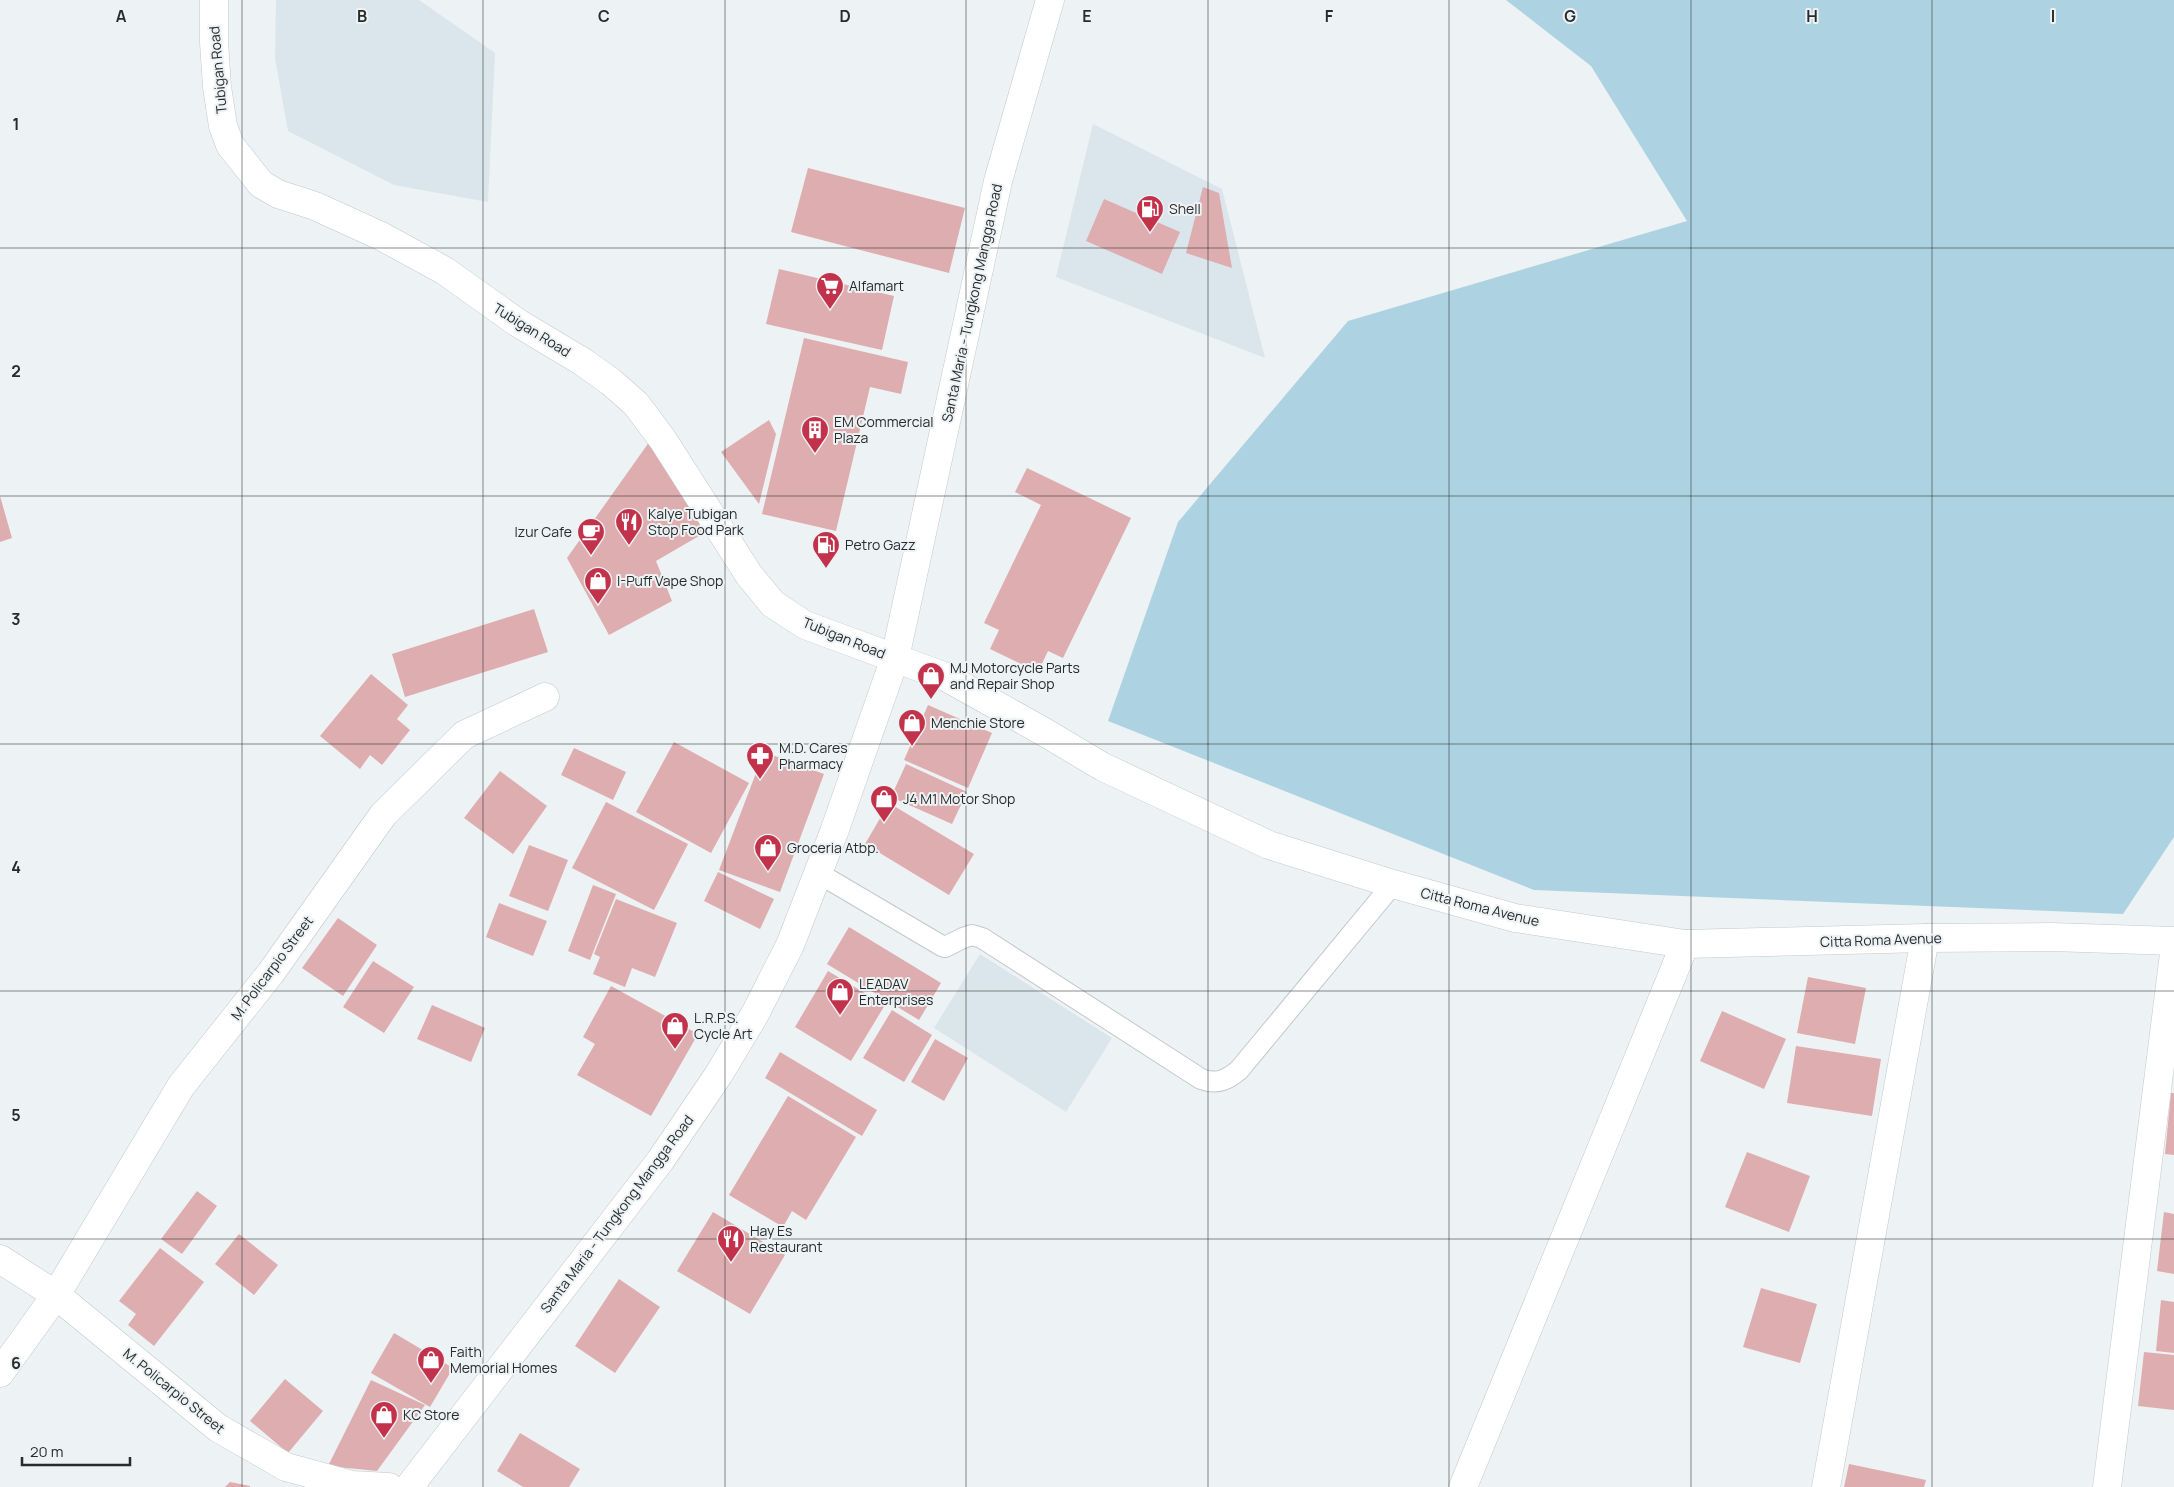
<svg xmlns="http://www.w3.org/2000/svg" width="2174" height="1487" viewBox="0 0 2174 1487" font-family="Manrope,sans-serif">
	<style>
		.built { fill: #dae6ec }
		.green { fill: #add3e3 }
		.building { fill: #deadaf }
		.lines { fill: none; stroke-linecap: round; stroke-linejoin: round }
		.lane-casing { stroke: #c4c8ca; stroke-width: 22 }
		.street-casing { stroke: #c4c8ca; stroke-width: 29 }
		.secondary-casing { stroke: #c4c8ca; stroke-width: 29 }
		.primary-casing { stroke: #c4c8ca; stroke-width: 29 }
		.lane { stroke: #fff; stroke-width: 20 }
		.street { stroke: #fff; stroke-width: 28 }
		.secondary { stroke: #fff; stroke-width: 28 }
		.primary { stroke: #fff; stroke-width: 28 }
		.grid { fill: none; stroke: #292b2b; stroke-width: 1; stroke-opacity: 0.55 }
		.labels { text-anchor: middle; stroke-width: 4; stroke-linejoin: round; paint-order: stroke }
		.street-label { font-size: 14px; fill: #292b2b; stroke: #edf2f4 }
		.poi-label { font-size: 14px; fill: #292b2b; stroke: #edf2f4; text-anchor: start }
		.grid-label { font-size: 16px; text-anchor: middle; font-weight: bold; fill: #292b2b; stroke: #edf2f4; stroke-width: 4; stroke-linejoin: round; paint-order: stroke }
	</style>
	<rect width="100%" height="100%" fill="#edf2f4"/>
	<path class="built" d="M276 0H419L495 53 488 202 394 185 288 131 275 58Z
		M1093 124 1222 189 1265 358 1056 277Z
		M980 954 1112 1038 1066 1112 934 1028Z"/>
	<path class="green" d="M1506 0H2174V837L2123 914 1534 890 1108 721 1178 522 1348 321 1687 221 1591 66Z"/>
	<path class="building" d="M808 168 965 208 949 273 791 232Z
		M1203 187 1219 193 1232 268 1186 253Z
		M1104 199 1180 232 1162 274 1086 241Z
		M779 269 894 296 882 350 766 324Z
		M804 338 908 362 901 394 870 387 836 531 762 514Z
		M769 420 776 434 759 504 721 452Z
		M652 438 686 491 704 533 656 561 672 601 609 635 567 558Z
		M1027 468 1131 518 1063 658 1048 651 1038 672 990 649 999 630 984 623 1041 505 1015 492Z
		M0 496 12 538 0 542Z
		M534 609 548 652 405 697 392 654Z
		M371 674 408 705 397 719 410 730 382 765 370 755 360 769 320 736Z
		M928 705 992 733 968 788 904 760Z
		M674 742 749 783 711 853 636 812Z
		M574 748 626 772 613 800 561 775Z
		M764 752 824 774 780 892 719 870Z
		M906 764 967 792 952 824 891 797Z
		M500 771 547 806 513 854 464 818Z
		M606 802 688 844 654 910 572 868Z
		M889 803 974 854 949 895 865 844Z
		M529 845 568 860 548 911 509 896Z
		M718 872 774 899 760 929 704 901Z
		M593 885 616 894 590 960 568 951Z
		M616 899 677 923 655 977 632 968 625 987 593 974 600 957 594 954Z
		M499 903 547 921 533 956 486 937Z
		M338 918 377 945 343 996 302 968Z
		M849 927 941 983 919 1020 827 964Z
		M373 961 414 987 384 1033 343 1007Z
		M828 971 885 1005 851 1061 795 1027Z
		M1808 977 1866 988 1855 1044 1797 1033Z
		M611 986 698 1034 651 1116 577 1075 595 1044 583 1037Z
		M432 1005 485 1028 471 1062 417 1039Z
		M892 1010 932 1035 904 1082 863 1058Z
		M1722 1011 1786 1039 1764 1089 1700 1061Z
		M935 1039 968 1058 944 1101 911 1082Z
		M1796 1046 1881 1059 1872 1116 1787 1103Z
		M780 1052 877 1110 862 1136 765 1078Z
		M2171 1093H2174V1155L2165 1154Z
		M788 1096 856 1137 806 1220 792 1211 783 1227 729 1195Z
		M1747 1152 1810 1176 1789 1232 1725 1207Z
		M197 1191 217 1206 182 1254 161 1239Z
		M713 1212 785 1255 750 1314 677 1271Z
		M2164 1212 2174 1214V1274L2157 1271Z
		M239 1234 278 1265 254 1295 215 1264Z
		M160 1248 204 1282 154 1346 128 1325 136 1314 119 1301Z
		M619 1279 660 1307 615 1373 575 1346Z
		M1761 1288 1817 1304 1800 1363 1743 1347Z
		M2161 1300 2174 1302V1353L2156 1351Z
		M394 1333 453 1368 430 1407 371 1373Z
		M2144 1352 2174 1355V1410L2138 1406Z
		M285 1379 323 1411 288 1453 250 1421Z
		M371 1380 425 1405 377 1471 328 1466Z
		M520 1433 580 1469 569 1487H523L497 1471Z
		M1849 1464 1926 1480 1924 1487H1844Z
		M230 1482 250 1486V1487H225Z"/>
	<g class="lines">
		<defs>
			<path id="lane" d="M818 873 942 946 945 947 963 938 972 935 982 938 1201 1079C1217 1085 1227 1080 1239 1070L1393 884"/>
			<path id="street" d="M0 1259 56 1295 218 1428 286 1467 352 1485 389 1487
				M0 1373 56 1295 181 1086 270 974 383 815 464 735 545 697
				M1463 1487 1685 944
				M1826 1487 1925 938
				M2107 1487 2174 954"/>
			<path id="secondary" d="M214 0V42L217 87 223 126 230 145 261 184 278 194 315 206 381 236 445 271 518 323 583 362 611 382 636 404 663 440 749 575 773 604 805 625 946 677 1046 733 1103 767 1269 845 1393 884 1515 918 1685 944 1925 938 2051 937 2174 941"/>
			<path id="primary" d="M409 1487 660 1161 719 1074 755 1014 790 945 834 832 895 658 998 181 1050 0"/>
		</defs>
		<use href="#lane" class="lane-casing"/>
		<use href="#street" class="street-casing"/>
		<use href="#secondary" class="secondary-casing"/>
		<use href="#primary" class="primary-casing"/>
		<use href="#lane" class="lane"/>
		<use href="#street" class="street"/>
		<use href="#secondary" class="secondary"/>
		<use href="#primary" class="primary"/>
	</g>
	<path class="grid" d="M242 0V1487M483 0V1487M725 0V1487M966 0V1487M1208 0V1487M1449 0V1487M1691 0V1487M1932 0V1487M0 248H2174M0 496H2174M0 744H2174M0 991H2174M0 1239H2174"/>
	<defs>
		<symbol id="fuel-pin" viewBox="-11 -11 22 30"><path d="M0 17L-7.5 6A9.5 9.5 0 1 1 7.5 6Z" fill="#c2324b" stroke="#edf2f4"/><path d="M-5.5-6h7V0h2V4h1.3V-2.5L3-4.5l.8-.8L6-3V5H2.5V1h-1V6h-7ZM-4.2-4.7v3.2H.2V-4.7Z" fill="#fff"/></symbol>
		<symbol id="supermarket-pin" viewBox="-11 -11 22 30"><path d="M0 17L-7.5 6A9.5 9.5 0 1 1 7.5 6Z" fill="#c2324b" stroke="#edf2f4"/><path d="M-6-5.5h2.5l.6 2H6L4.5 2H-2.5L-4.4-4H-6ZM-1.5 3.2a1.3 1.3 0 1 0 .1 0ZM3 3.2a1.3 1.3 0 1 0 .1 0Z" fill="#fff"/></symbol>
		<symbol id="building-pin" viewBox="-11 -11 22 30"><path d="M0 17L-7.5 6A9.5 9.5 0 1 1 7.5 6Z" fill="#c2324b" stroke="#edf2f4"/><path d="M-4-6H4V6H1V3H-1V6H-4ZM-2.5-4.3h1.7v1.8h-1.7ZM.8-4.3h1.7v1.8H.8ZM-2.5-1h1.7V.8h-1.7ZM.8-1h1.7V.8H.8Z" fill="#fff"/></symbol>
		<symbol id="restaurant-pin" viewBox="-11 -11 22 30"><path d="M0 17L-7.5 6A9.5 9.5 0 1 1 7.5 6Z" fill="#c2324b" stroke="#edf2f4"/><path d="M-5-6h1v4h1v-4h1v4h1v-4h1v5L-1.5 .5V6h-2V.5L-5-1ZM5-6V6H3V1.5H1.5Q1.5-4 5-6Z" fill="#fff"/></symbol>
		<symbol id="cafe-pin" viewBox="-11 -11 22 30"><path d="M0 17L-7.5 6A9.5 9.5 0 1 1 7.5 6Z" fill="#c2324b" stroke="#edf2f4"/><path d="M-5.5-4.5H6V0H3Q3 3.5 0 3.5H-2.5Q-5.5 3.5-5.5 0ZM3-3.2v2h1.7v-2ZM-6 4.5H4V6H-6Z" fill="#fff"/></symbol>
		<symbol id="shop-pin" viewBox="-11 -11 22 30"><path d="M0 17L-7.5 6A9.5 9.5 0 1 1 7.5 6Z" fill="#c2324b" stroke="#edf2f4"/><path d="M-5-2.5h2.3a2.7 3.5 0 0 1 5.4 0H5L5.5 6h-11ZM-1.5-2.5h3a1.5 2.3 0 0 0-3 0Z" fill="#fff"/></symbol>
		<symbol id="pharmacy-pin" viewBox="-11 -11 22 30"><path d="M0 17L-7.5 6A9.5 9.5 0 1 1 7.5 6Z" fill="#c2324b" stroke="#edf2f4"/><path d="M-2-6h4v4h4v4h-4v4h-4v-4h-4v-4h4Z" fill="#fff"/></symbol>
	</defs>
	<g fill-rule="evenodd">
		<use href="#fuel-pin" x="1134" y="193" width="32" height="43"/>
		<use href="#supermarket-pin" x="814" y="270" width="32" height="43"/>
		<use href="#building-pin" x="799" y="414" width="32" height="43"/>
		<use href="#restaurant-pin" x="613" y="506" width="32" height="43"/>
		<use href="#cafe-pin" x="575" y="516" width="32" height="43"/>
		<use href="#fuel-pin" x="810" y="529" width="32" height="43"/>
		<use href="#shop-pin" x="582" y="565" width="32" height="43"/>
		<use href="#shop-pin" x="915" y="660" width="32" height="43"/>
		<use href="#shop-pin" x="896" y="707" width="32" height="43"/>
		<use href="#pharmacy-pin" x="744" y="740" width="32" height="43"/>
		<use href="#shop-pin" x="868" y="783" width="32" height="43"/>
		<use href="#shop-pin" x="752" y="832" width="32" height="43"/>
		<use href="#shop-pin" x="824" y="976" width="32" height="43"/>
		<use href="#shop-pin" x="659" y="1010" width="32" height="43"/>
		<use href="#restaurant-pin" x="715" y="1223" width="32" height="43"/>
		<use href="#shop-pin" x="415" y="1344" width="32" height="43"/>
		<use href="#shop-pin" x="368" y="1399" width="32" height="43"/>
	</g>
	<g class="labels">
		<g class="street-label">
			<text transform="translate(218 70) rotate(-95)" y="5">Tubigan Road</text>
			<text transform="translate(972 303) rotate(-78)" y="5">Santa Maria - Tungkong Mangga Road</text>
			<text transform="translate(532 330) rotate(32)" y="5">Tubigan Road</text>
			<text transform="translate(844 638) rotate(22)" y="5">Tubigan Road</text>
			<text transform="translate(1480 907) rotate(14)" y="5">Citta Roma Avenue</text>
			<text transform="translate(1881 940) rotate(-2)" y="5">Citta Roma Avenue</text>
			<text transform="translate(272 968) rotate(-53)" y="5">M. Policarpio Street</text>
			<text transform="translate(617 1214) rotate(-53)" y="5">Santa Maria - Tungkong Mangga Road</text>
			<text transform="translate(174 1391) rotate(39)" y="5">M. Policarpio Street</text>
		</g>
		<g class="poi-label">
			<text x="1169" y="214">Shell</text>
			<text x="849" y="291">Alfamart</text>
			<text x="834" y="427">EM Commercial<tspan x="834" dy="16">Plaza</tspan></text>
			<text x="648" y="519">Kalye Tubigan<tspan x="648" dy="16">Stop Food Park</tspan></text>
			<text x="572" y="537" text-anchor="end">Izur Cafe</text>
			<text x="845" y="550">Petro Gazz</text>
			<text x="617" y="586">I-Puff Vape Shop</text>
			<text x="950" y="673">MJ Motorcycle Parts<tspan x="950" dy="16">and Repair Shop</tspan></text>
			<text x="931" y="728">Menchie Store</text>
			<text x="779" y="753">M.D. Cares<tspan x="779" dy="16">Pharmacy</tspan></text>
			<text x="903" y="804">J4 M1 Motor Shop</text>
			<text x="787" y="853">Groceria Atbp.</text>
			<text x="859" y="989">LEADAV<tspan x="859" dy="16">Enterprises</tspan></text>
			<text x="694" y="1023">L.R.P.S.<tspan x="694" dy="16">Cycle Art</tspan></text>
			<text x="750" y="1236">Hay Es<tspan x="750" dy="16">Restaurant</tspan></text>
			<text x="450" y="1357">Faith<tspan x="450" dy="16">Memorial Homes</tspan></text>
			<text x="403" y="1420">KC Store</text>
		</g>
	</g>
	<g class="grid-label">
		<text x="121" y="22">A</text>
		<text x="362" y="22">B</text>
		<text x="604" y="22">C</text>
		<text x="845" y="22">D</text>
		<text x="1087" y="22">E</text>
		<text x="1329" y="22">F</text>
		<text x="1570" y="22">G</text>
		<text x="1812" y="22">H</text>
		<text x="2053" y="22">I</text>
		<text x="16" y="130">1</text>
		<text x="16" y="377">2</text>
		<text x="16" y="625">3</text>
		<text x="16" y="873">4</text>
		<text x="16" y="1121">5</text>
		<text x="16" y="1369">6</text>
	</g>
	<path d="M22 1457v8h108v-8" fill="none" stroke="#292b2b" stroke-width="2.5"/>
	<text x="30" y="1457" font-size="15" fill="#292b2b" stroke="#edf2f4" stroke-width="4" paint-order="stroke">20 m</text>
</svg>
